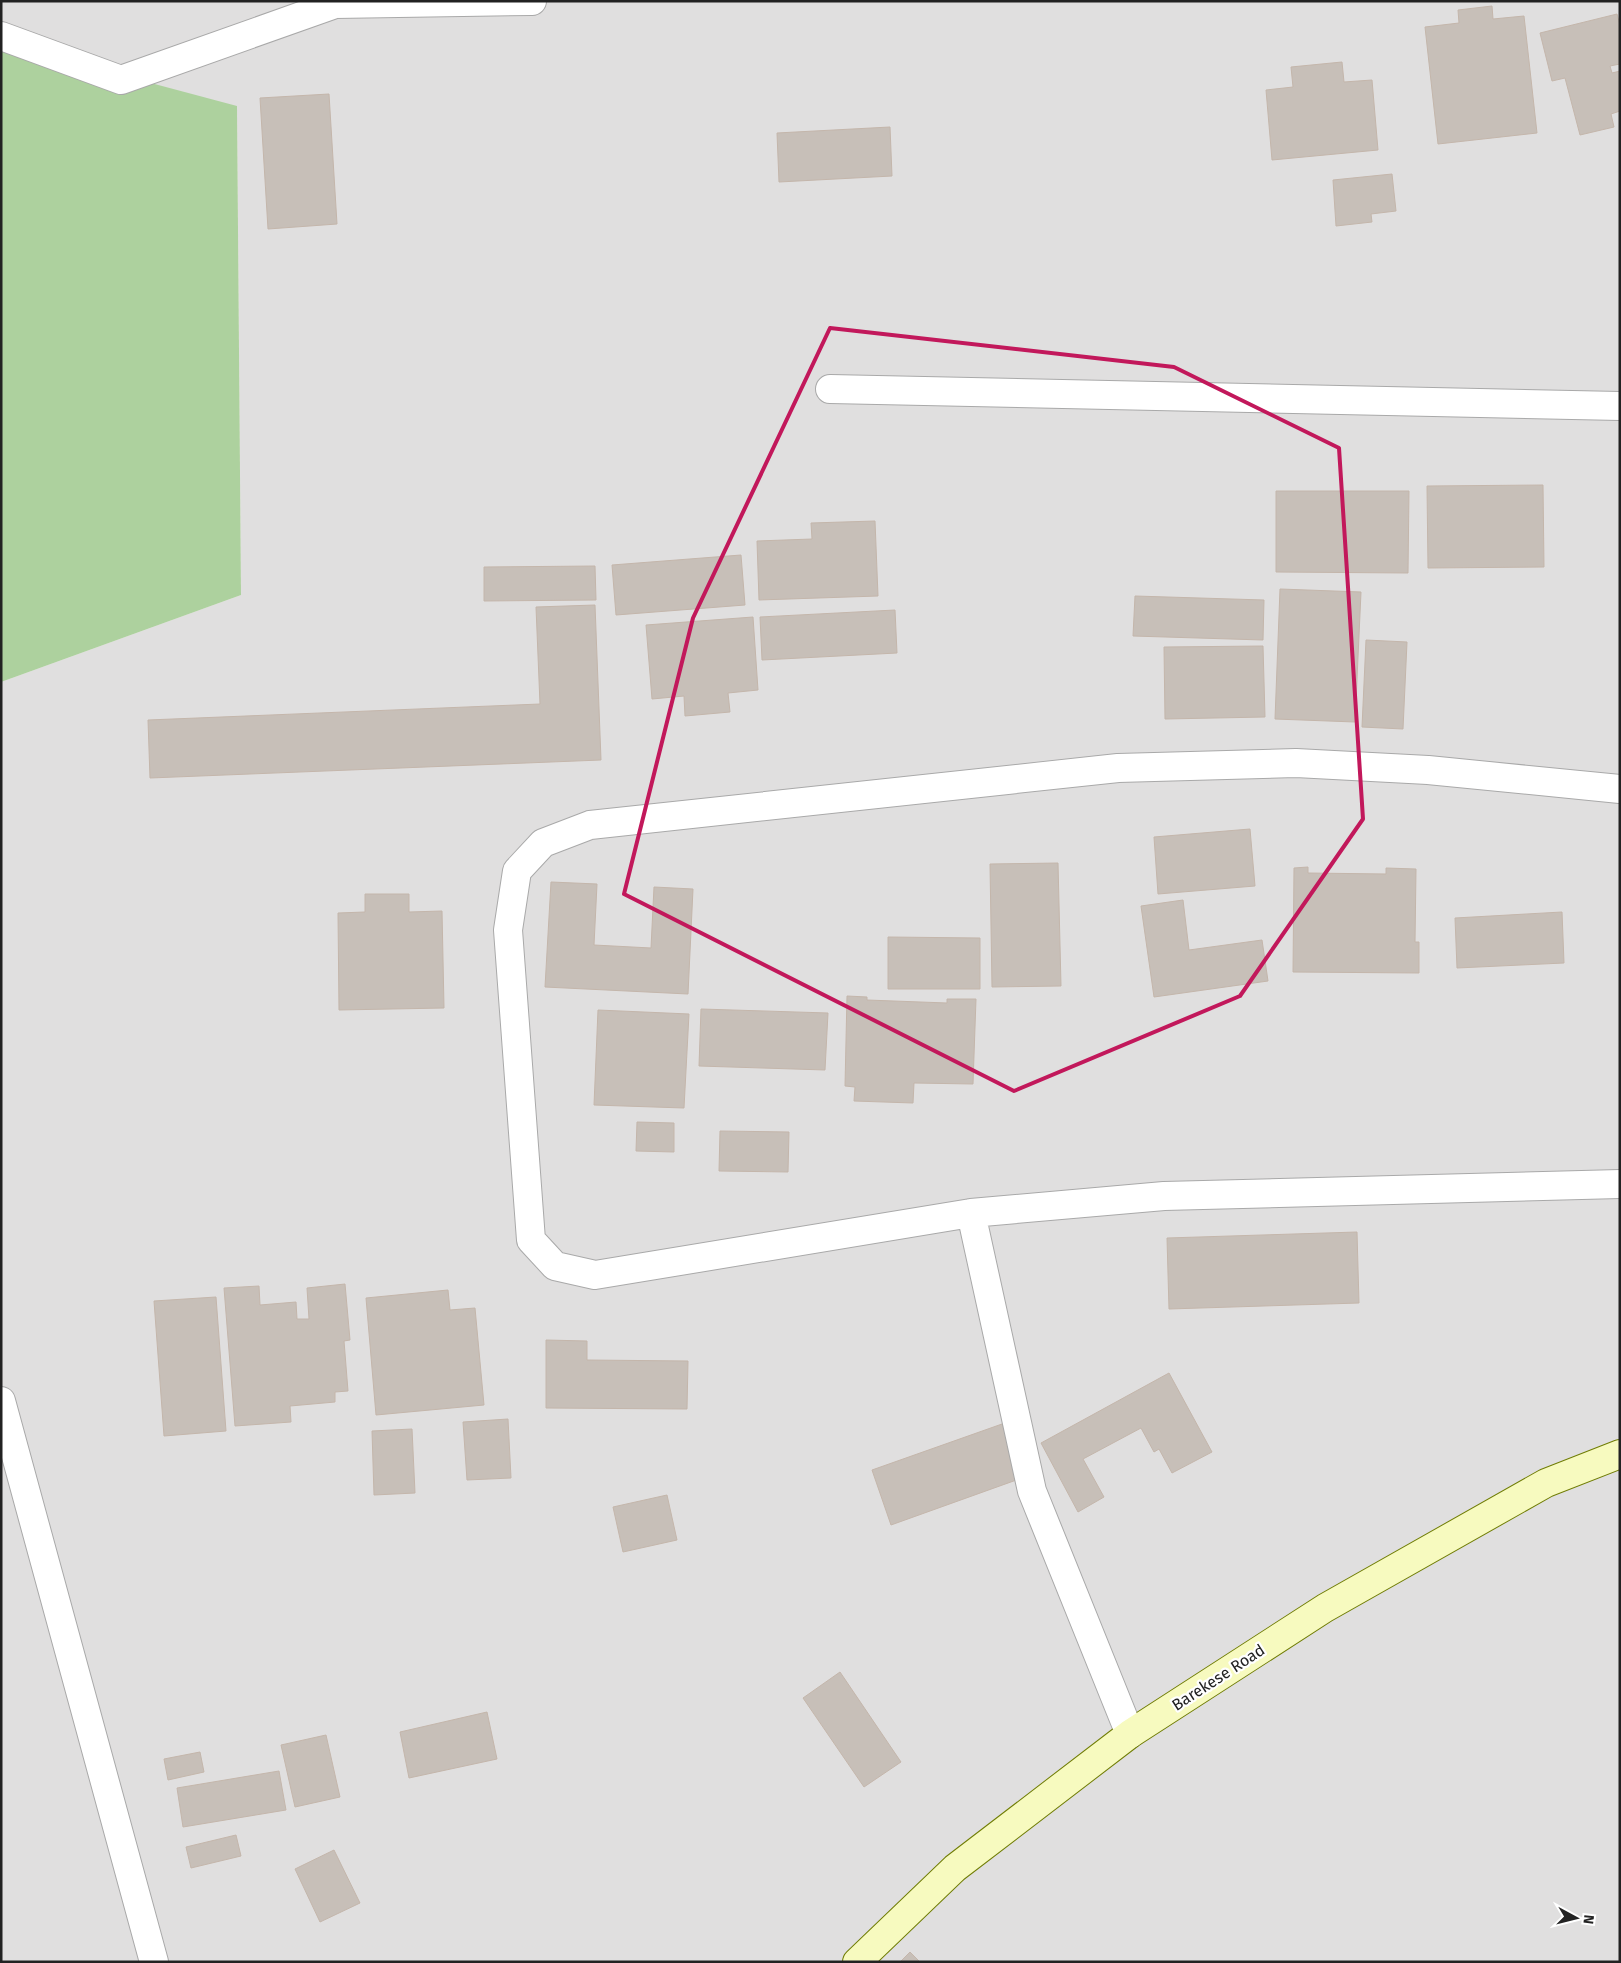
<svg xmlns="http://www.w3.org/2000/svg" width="1621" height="1963" viewBox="0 0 1621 1963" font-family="'Fira Sans',sans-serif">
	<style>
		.residential { fill: #e0dfdf }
		.forest { fill: #add19e }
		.building { fill: #c7bfb8; stroke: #c4b6ab }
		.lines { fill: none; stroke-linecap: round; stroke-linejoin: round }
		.minor-casing { stroke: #a9a9a9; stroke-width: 30 }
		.tertiary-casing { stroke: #a9a9a9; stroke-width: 30 }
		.secondary-casing { stroke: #707d05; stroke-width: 30 }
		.minor { stroke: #fff; stroke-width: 28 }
		.tertiary { stroke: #fff; stroke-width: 28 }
		.secondary { stroke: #f7fabf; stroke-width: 28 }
		.marked { fill: none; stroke: #c2185b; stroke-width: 4; stroke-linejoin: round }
		.labels { text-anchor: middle; stroke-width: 4.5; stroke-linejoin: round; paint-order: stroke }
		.street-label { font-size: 16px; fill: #222; stroke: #fff }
	</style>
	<rect width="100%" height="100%" fill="#f2efe9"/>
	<path class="residential" d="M1 1H1620V1962H1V682L241 595 237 107 1 43Z"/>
	<path class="forest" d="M1 43 237 106 241 595 1 682Z"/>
	<path class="building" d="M1492 6 1493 19 1524 16 1537 133 1438 144 1425 27 1459 23 1458 10Z
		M1617 14 1620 25V64L1610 66 1612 73 1620 71V111L1611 114 1614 127 1580 135 1565 78 1552 81 1540 33Z
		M1342 62 1344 82 1372 80 1378 150 1272 160 1266 90 1293 87 1291 67Z
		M329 94 337 224 268 229 260 98Z
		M890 127 892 176 779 182 777 133Z
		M1392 174 1396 211 1371 214 1372 222 1336 226 1333 180Z
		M1543 485 1544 567 1428 568 1427 486Z
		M1276 491H1409L1408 573 1276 572Z
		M875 521 878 596 759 600 757 541 812 539 811 523Z
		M741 555 745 605 616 615 612 565Z
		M595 566 596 600 484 601V567Z
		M1280 589 1361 592 1355 722 1275 719Z
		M1135 596 1264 600 1263 640 1133 636Z
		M595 605 601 760 150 778 148 720 540 704 536 607Z
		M895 610 897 653 762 660 760 617Z
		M753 617 758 690 728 693 730 712 685 716 684 696 652 699 646 625Z
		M1366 640 1407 642 1403 729 1362 727Z
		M1263 646 1265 717 1165 719 1164 647Z
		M1250 829 1255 886 1158 894 1154 837Z
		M1058 863 1061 986 992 987 990 864Z
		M1308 867V873L1386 874V868L1416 869 1415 942H1419V973L1293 972 1294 868Z
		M551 882 597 884 594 945 651 948 654 887 693 889 688 994 545 987Z
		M365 894H409V912L442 911 444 1008 339 1010 338 913 365 912Z
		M1183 900 1189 950 1262 940 1268 981 1154 997 1141 906Z
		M1562 912 1564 963 1457 968 1455 918Z
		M888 937 980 938V989H888Z
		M847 996 867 997V1000L947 1003V999H976L973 1084 914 1083 913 1103 854 1101 855 1087 845 1086Z
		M701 1009 828 1013 825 1070 699 1066Z
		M598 1010 689 1014 684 1108 594 1105Z
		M637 1122 674 1123V1152L636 1151Z
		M720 1131 789 1132 788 1172 719 1171Z
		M1357 1232 1359 1303 1169 1309 1167 1238Z
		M345 1284 350 1340 344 1341 348 1391 335 1392V1402L290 1406 291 1422 235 1426 224 1288 259 1286 260 1305 296 1302 297 1319H309L307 1288Z
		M448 1290 450 1310 475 1308 484 1405 376 1415 366 1298Z
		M216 1297 226 1431 164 1436 154 1301Z
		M546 1340 587 1341V1360L688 1361 687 1409 546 1408Z
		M1169 1373 1212 1452 1172 1473 1159 1449 1154 1452 1141 1428 1083 1459 1104 1497 1078 1512 1041 1443Z
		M508 1419 511 1478 467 1480 463 1422Z
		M1002 1424 1022 1478 891 1525 872 1470Z
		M412 1429 415 1493 374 1495 372 1431Z
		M667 1495 677 1540 623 1552 613 1507Z
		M840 1672 901 1762 864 1787 803 1698Z
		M487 1712 497 1759 409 1778 400 1732Z
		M326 1735 340 1797 295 1807 281 1745Z
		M200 1752 204 1772 168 1780 164 1759Z
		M279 1771 286 1810 183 1827 177 1788Z
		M236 1835 241 1856 191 1868 186 1847Z
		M334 1850 360 1903 320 1922 295 1869Z
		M910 1952 920 1962H900Z"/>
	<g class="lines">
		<defs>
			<path id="minor" d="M1 36 121 80 335 4 532 1
				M830 389 1620 406
				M1620 789 1428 770 1296 763 1118 768 590 825 543 843 517 871 508 930 531 1240 555 1266 595 1275 971 1213 1164 1196 1620 1184
				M971 1213 1032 1491 1130 1734"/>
			<path id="tertiary" d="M1 1401 154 1962"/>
			<path id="secondary" d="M857 1962 955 1868 1130 1734 1325 1608 1546 1483 1620 1454"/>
		</defs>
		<use href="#minor" class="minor-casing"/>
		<use href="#tertiary" class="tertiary-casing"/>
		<use href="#secondary" class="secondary-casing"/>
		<use href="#minor" class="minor"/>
		<use href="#tertiary" class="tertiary"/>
		<use href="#secondary" class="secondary"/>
	</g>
	<path class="marked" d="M830 328 1174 367 1339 448 1363 819 1240 996 1014 1091 624 894 693 618Z"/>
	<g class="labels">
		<g class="street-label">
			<text transform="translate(1218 1677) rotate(-33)" y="6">Barekese Road</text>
		</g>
	</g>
	<rect width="1621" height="1963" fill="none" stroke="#222222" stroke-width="5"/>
	<g transform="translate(1576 1918) rotate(97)" stroke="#ffffff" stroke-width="4" paint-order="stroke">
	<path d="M0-4L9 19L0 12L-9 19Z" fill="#222222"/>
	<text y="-8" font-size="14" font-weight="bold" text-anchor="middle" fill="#222222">N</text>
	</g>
</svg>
